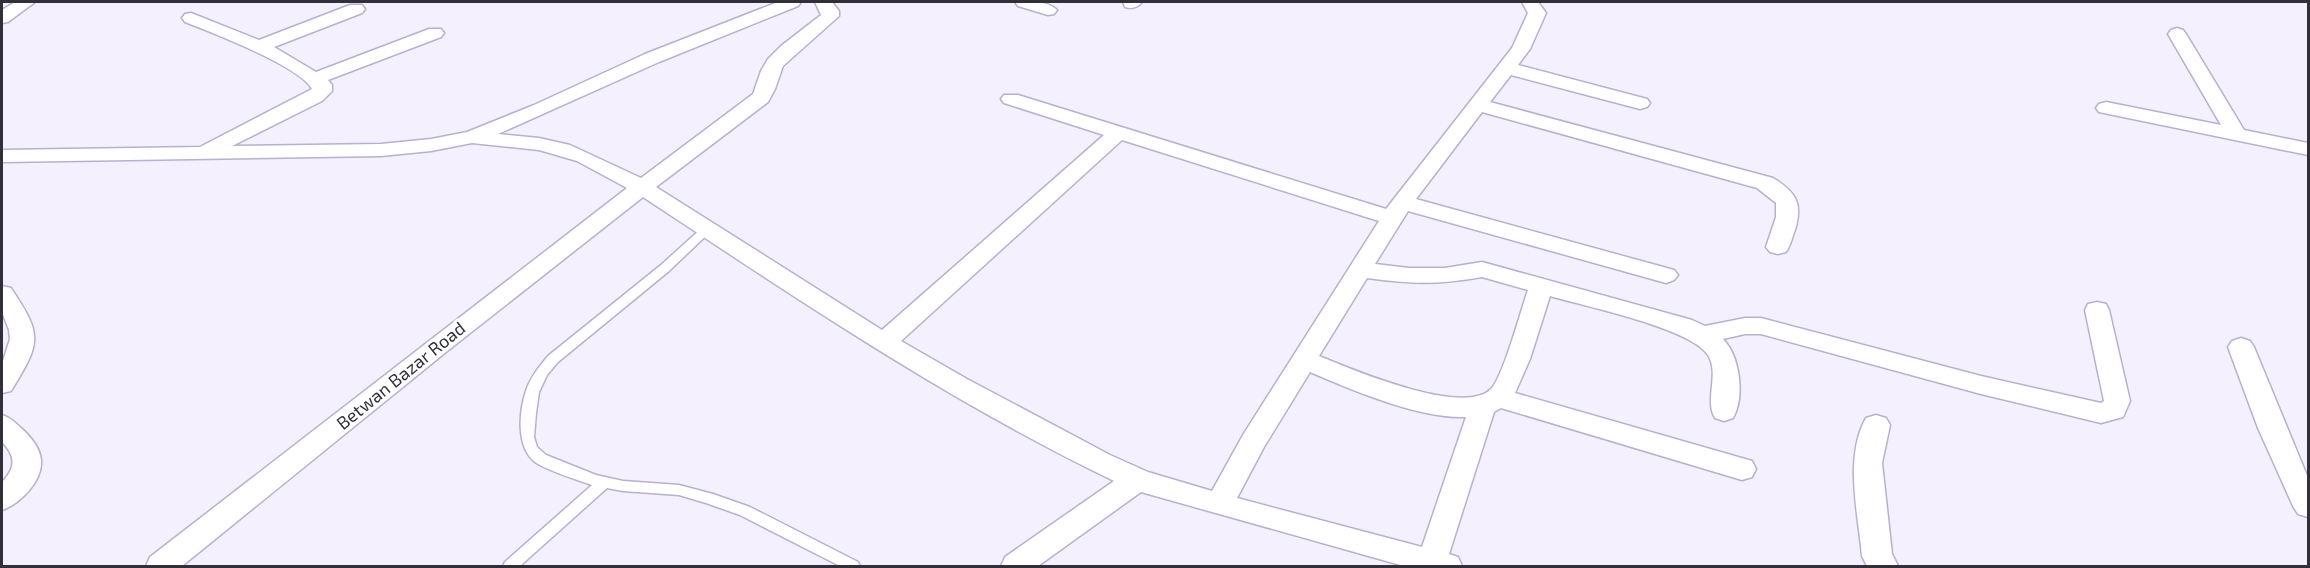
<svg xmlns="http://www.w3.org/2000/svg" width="2310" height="568" viewBox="0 0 2310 568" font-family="'Exo 2',sans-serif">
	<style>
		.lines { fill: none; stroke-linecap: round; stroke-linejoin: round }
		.lane-casing { stroke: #b8b0ce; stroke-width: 3 }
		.street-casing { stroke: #b8b0ce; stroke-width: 3 }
		.lane { fill: #fff; fill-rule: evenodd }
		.street { fill: #fff; fill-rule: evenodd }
		.labels { text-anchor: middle; stroke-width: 6; stroke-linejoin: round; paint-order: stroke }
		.street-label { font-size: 18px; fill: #322f3b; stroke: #fff }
	</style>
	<rect width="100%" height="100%" fill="#f4f0fd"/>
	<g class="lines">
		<defs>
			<path id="lane" d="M707 226 711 227 713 229 711 231 669 271 558 362 547 375 539 392 536 413 534 437 537 447 546 455 596 475 623 481 679 485 713 494 750 507 858 562 860 566H840L740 515 706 503 679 495 623 491 607 488 520 566H503L505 562 592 485C578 480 546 470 535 462 516 447 519 412 526 391 530 378 539 367 548 356L661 265 703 227Z"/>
			<path id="street" d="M15 2H35L8 22 2 23V10Z
				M778 2H801L798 6 659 62 498 134 539 138 570 145 641 178 753 94 761 71 768 59 781 46 821 15 815 2H832L839 11V16L783 66 775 89 768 102 656 187 882 330 1104 135 1004 103 1001 99 1004 95H1018L1386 209 1512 48 1528 13 1522 2H1538L1546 13 1530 49 1518 65 1647 99 1650 103 1647 107 1640 109 1511 75 1490 102 1773 178C1796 192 1803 203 1795 230 1792 237 1791 245 1786 252L1778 254 1770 252 1766 247 1776 217V203L1757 188 1482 112 1416 199 1674 270 1678 275 1674 280 1666 283 1408 211 1375 264 1409 268H1445L1482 262 1692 320 1705 326 1745 318H1761L1981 376 2101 403 2104 401 2085 310 2088 304 2097 302 2106 304 2109 310 2130 401 2123 417 2101 423 1981 394 1761 334H1745L1723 339C1740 356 1745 397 1733 418L1724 421 1715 418C1704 400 1720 374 1708 355 1691 328 1584 306 1550 296L1530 359 1515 393 1752 461 1756 469 1752 477 1742 480 1501 408 1494 412 1449 554 1458 557 1462 566H1404L1141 492 1038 566H1001L1005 557 1114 481C948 401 796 298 643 197L446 352 182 566H146L150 557 627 188 577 161 539 150 472 143 431 151 381 156 2 162V150L200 147 312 89C301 67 211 32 185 22L182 18 185 14 191 13 259 40 350 5H362L365 9 362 13 274 47 316 72 429 29H441L444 33 441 37 328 80 332 85V91L322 101 232 146 381 144 431 139 467 132 534 105 645 54ZM1122 140 1379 221 1243 435 1212 491 1148 472 1110 455 967 379 901 341ZM1482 277 1528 290C1521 310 1503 377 1491 389 1463 417 1351 369 1319 356L1367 278C1411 284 1437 285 1482 277ZM1310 372C1352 390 1420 419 1466 417L1422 547 1237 498 1264 447Z
				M1015 2C1028 1 1047 0 1057 10L1054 14 1048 15 1018 6Z
				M1123 2H1142C1137 8 1132 9 1125 7Z
				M2177 28 2183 30 2186 34 2244 130 2308 143V155L2099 112 2096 108 2099 104 2106 102 2221 125 2168 34 2171 30Z
				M2 286 11 288C43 336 41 342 11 391L2 393V364L10 339 9 330 2 312Z
				M2241 338 2250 341 2254 347 2308 478V517L2298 514 2293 506 2258 428 2228 347 2232 341Z
				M2 415C11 418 14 422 21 428 30 436 40 448 41 460 43 481 20 504 2 510V482C16 468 16 456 2 442Z
				M1876 415 1886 418 1890 425 1882 463 1892 554 1898 566H1867L1862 556C1858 513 1844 457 1866 418Z"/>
		</defs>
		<use href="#lane" class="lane-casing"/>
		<use href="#street" class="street-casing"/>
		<use href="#lane" class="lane"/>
		<use href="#street" class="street"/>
	</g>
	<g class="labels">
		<g class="street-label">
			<text transform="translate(401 376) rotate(-39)" y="6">Betwan Bazar Road</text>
		</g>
	</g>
	<rect width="2310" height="568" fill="none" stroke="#322f3b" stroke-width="6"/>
</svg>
